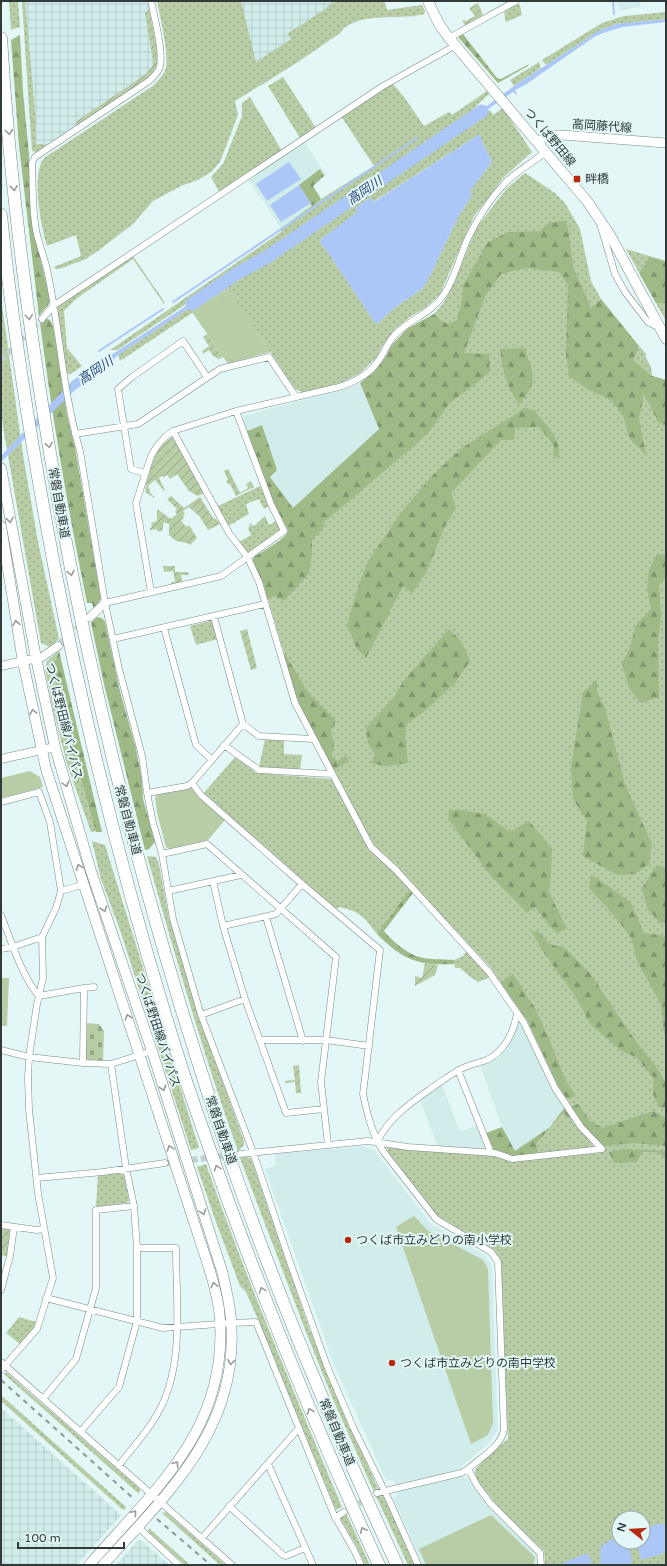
<svg xmlns="http://www.w3.org/2000/svg" width="667" height="1566" viewBox="0 0 667 1566" font-family="'Varela Round','Noto Sans JP',sans-serif">
	<style>
		.built { fill: #d0edec }
		.industrial { fill: url(#industrial-grid) }
		.grass { fill: url(#grass-dots); fill-rule: evenodd }
		.forest { fill: url(#forest-firs) }
		.cemetery { fill: url(#cemetery-stones) }
		.park { fill: #b8cda5 }
		.garden { fill: url(#garden-furrows) }
		.water { fill: #abc7f7 }
		.lines { fill: none; stroke-linecap: round; stroke-linejoin: round }
		.stream { stroke: #abc7f7; stroke-width: 2 }
		.river { stroke: #abc7f7; stroke-width: 13 }
		.minor-tunnel { stroke: #bfd1d1; stroke-width: 6; stroke-dasharray: 6 3; stroke-linecap: butt }
		.tertiary-tunnel { stroke: #bfd1d1; stroke-width: 8; stroke-dasharray: 8 4; stroke-linecap: butt }
		.minor-casing { stroke: #788a8a; stroke-width: 7 }
		.tertiary-casing { stroke: #788a8a; stroke-width: 9 }
		.secondary-casing { stroke: #788a8a; stroke-width: 10 }
		.primary-casing { stroke: #788a8a; stroke-width: 11 }
		.motorway-casing { stroke: #788a8a; stroke-width: 13 }
		.minor { stroke: #fff; stroke-width: 6 }
		.tertiary { stroke: #fff; stroke-width: 8 }
		.secondary { stroke: #fff; stroke-width: 9 }
		.primary { stroke: #fff; stroke-width: 10 }
		.motorway { stroke: #fff; stroke-width: 12 }
		.rail { stroke: #899797; stroke-width: 2; stroke-dasharray: 5 5; stroke-linecap: butt }
		.oneway { stroke: #989c9c }
		.poi-dot { fill: #b62911; stroke: #e3f7f7; stroke-width: 1.5 }
		.labels { text-anchor: middle; stroke-width: 4; stroke-linejoin: round; paint-order: stroke }
		.street-label { font-size: 12px; fill: #313939; stroke: #e3f7f7 }
		.poi-label { font-size: 12px; fill: #313939; stroke: #e3f7f7; text-anchor: start }
		.water-label { font-size: 13px; font-style: italic; fill: #284882; stroke: #e3f7f7 }
	</style>
	<defs>
		<pattern id="industrial-grid" width="8" height="8" patternUnits="userSpaceOnUse"><rect width="8" height="8" fill="#d0edec"/><path d="M0 4h8M4 0v8" fill="none" stroke="#b3cccb"/></pattern>
		<pattern id="grass-dots" width="8" height="8" patternUnits="userSpaceOnUse"><rect width="8" height="8" fill="#b8cda5"/><path d="M2 2h.1M6 6h.1" fill="none" stroke="#96a787" stroke-width="1.8" stroke-linecap="round"/></pattern>
		<pattern id="forest-firs" width="22" height="20" patternUnits="userSpaceOnUse"><rect width="22" height="20" fill="#9fb987"/><path d="M5 1l3.5 6h-7zM16 11l3.5 6h-7z" fill="#82976f"/></pattern>
		<pattern id="cemetery-stones" width="16" height="16" patternUnits="userSpaceOnUse"><rect width="16" height="16" fill="#b8cda5"/><path d="M2 7V4a2 2 0 0 1 4 0v3zM10 15v-3a2 2 0 0 1 4 0v3z" fill="#96a787"/></pattern>
		<pattern id="garden-furrows" width="10" height="10" patternUnits="userSpaceOnUse"><rect width="10" height="10" fill="#b8cda5"/><path d="M-1 1l2-2M0 10L10 0M9 11l2-2" fill="none" stroke="#96a787"/></pattern>
	</defs>
	<rect width="100%" height="100%" fill="#e3f7f7"/>
	<path class="built" d="M617 1H639L641 6 620 11Z
		M304 141 326 175 313 186 321 199 281 228 248 179Z
		M360 383 379 429 293 508 269 477 262 425 247 431 243 419 244 416 283 405 340 391Z
		M517 1023H522L565 1107 550 1127 515 1151 502 1127 480 1065 489 1063 505 1048 511 1040Z
		M442 1085 460 1131 477 1126 486 1150 438 1147 420 1100Z
		M364 1146 374 1150 431 1224 485 1255 492 1265 498 1429 492 1440 461 1467V1476L469 1480 488 1507 536 1554 537 1565H423L394 1500 398 1492 394 1482 385 1478 333 1362 265 1169 276 1165 275 1154Z"/>
	<path class="industrial" d="M22 1H148L157 56 154 71 149 77 36 152 32 151Z
		M241 1H385L387 10 422 5 425 11 424 14 413 17 367 18 344 27 340 33 261 86Z
		M1 1408 121 1515 77 1565H1Z
		M138 1540 142 1541 169 1565H116Z"/>
	<path class="grass" d="M9 1H18L20 27 11 30Z
		M22 1H25L36 122 35 123 36 144H47L36 152 32 151Z
		M157 1H241L256 62 291 39 287 34 324 10 330 4 339 1H384L387 10 422 5 425 11 424 14C401 20 354 11 340 33L298 62 235 101 238 115 220 162 211 172 198 180 181 186 153 201 133 224 99 250 86 259 59 269H56L54 267 81 256 76 235 47 246C41 226 31 175 44 158L154 85C159 79 165 74 166 67 169 53 160 17 157 1Z
		M517 4 520 5 522 15 506 22 504 12Z
		M666 12V19L617 24 600 30 546 65 542 60 602 23 624 16Z
		M539 62 541 68 514 86 510 80Z
		M283 77 316 128 300 138 268 86Z
		M392 83 404 97 424 126 449 112 452 115 487 91 489 94 471 111 473 115 429 144 425 141H424L425 147 312 224C294 232 279 246 262 258 259 260 256 259 254 261 248 264 243 267 237 270L117 350H110L281 232V228L321 199 374 166 341 116Z
		M250 97 282 151 220 193 211 177 223 164 242 116V103Z
		M503 108 532 152 504 177 474 216 440 294 425 308 410 317 395 329 381 348 377 357 360 373 343 382 306 392H302L295 389 228 289 120 361 118 355 227 283 250 269 419 156 421 159 490 110 493 115ZM480 134 482 142 492 162 470 191 472 195 457 219 431 274 422 289 393 309 378 323H375L324 247 321 244 320 240 358 212 355 208 370 198 373 202Z
		M525 173 555 193 565 203 580 229 591 281 601 299 591 309 632 360 639 346 647 355 645 356 651 367 652 376 666 380V1565H545L544 1551C532 1540 471 1484 475 1470 476 1466 502 1444 508 1439L501 1260 493 1249 438 1216 388 1152 387 1148 388 1146 486 1155 516 1161 600 1153 604 1146 583 1125 567 1099 558 1086 527 1020 490 967 414 886 377 934C363 916 361 912 339 907L336 909 204 793 235 757 256 773 331 779 336 774 299 704 264 585 252 562 254 557 280 540 288 533V527L393 438 385 358 392 345 407 329 434 314 442 305 448 295 477 227 507 188ZM619 1518H643V1542H619Z
		M626 249 666 261V321Z
		M133 256 165 303 164 304 133 259 76 299 64 311 67 348 82 366 71 374 66 373 56 307Z
		M1 298 23 455 38 542 59 639 50 647 41 643 3 427 1 408Z
		M260 486 269 506 264 509 259 499 246 504 249 514 228 526 218 506Z
		M265 516 269 525 276 521 280 528V531L249 554 246 552 239 542 251 535 248 528 250 526 249 523 254 526Z
		M210 621 213 622 218 639 196 645 190 626Z
		M59 651 52 669 67 729 96 831 91 832 67 764 53 709 45 669 47 661Z
		M265 739 284 741V754L302 755 300 770 259 767Z
		M92 841 105 845 199 1148 191 1150 120 930 101 879Z
		M147 856 156 857 159 864 169 918 182 960 199 1016 244 1141V1145L238 1151C203 1054 175 955 147 856Z
		M467 951 485 970 489 978 478 982 469 976 460 968H455L454 960 463 956Z
		M563 1113 576 1124 594 1147 539 1154 536 1144Z
		M243 1157 251 1158 252 1161 309 1328 353 1433 378 1488 374 1492 332 1397 306 1332 240 1158Z
		M206 1164C247 1280 294 1393 342 1507L336 1510 256 1315 246 1292 240 1286 216 1222 197 1167Z
		M121 1173 124 1175 129 1201 126 1203 96 1207 98 1175Z
		M19 1317 36 1322 35 1327 20 1344 6 1333Z
		M5 1373H7L140 1489 139 1494 4 1374Z
		M1 1395 126 1507 125 1510 122 1509 1 1401Z
		M380 1495 384 1497 416 1565H408L376 1496Z
		M166 1512 226 1565H220L162 1513Z
		M346 1513 370 1565H365L357 1547 341 1520V1517Z
		M149 1528 190 1565H185L148 1532Z"/>
	<path class="forest" d="M463 34 497 78 501 79 529 64 528 66 498 83 458 37Z
		M20 35 23 92 29 154 31 218 50 300 48 305 39 316 19 146 11 40Z
		M320 169 324 176 313 186 321 199 312 206 299 185Z
		M565 221 568 228 573 266 591 308 601 299 639 346 633 360 652 376 666 380V424L663 425 657 421 656 417 644 394 639 419 646 455 629 438 623 415 611 400 587 389 569 376 566 354 568 285 559 272 526 268 501 274 485 296 464 353 489 354 490 372 449 404 429 432 415 445 323 523 325 526 312 540V554L309 573 284 601 275 596 267 599 264 585 252 562 254 557C263 552 287 539 288 530L269 494 247 431 262 425 277 470 270 477 293 508 379 429 360 383 374 372 385 358 392 345 407 329 434 314 441 321 449 324 457 320 462 301 463 286 487 243 507 232 540 231 548 223Z
		M649 257 664 261 666 266V303H656L639 273 645 266Z
		M45 318 50 320 53 326 67 415 75 447 101 599 94 609 92 603H87C68 510 52 417 40 323Z
		M524 348C528 358 537 377 530 389 527 394 523 399 519 405 506 384 503 373 500 349Z
		M525 408 534 410 550 429 558 443 560 458 553 456 554 446 539 427 515 428 514 440H501L451 493 456 508 445 526 426 573 412 593 403 586 366 658 357 649 347 625 358 587 368 561 400 514 431 477 462 448Z
		M666 554V577L659 585 661 615 658 643 659 697 641 703 629 688 622 663 630 648 635 627 651 608 647 590 649 569 657 555Z
		M97 617 102 618 105 622 120 691 136 749 142 779 143 799 155 842 149 849 145 850 104 684 91 623Z
		M449 629 462 642 470 661 456 682 425 711 407 724 405 734 408 763 385 766 371 763 375 755 368 743 366 728 393 698 405 679Z
		M59 651 102 832H96L67 729 52 669Z
		M285 654 308 692 336 721 331 731 334 747 331 756 337 761 346 756 349 761 335 769 333 768 299 704 283 655Z
		M597 680V691L605 708 625 784 652 844 649 864 635 874 617 875 583 856 587 821 573 799 571 767 583 692Z
		M449 810H461L485 814 510 832 529 821 552 848 551 876 549 892 567 929 556 933 535 907 527 913 491 876 448 819Z
		M657 865 666 868V922L661 924 647 908 642 888Z
		M591 875 609 886 631 903 644 933 666 936V1035L664 1033 661 1004 637 961 631 938 619 921 589 888Z
		M410 890 413 893 384 931C391 940 406 952 416 956 427 960 442 959 454 960L455 964C418 966 403 960 377 934Z
		M531 931 539 932 549 944 565 948 590 973 630 1033 660 1072 666 1083V1108H661C652 1098 652 1092 654 1078L636 1057 623 1052 591 1025 575 996 544 953Z
		M513 974 536 1010 550 1041 565 1079 576 1096 567 1099 558 1086 527 1020 501 983Z
		M578 1104 590 1121 603 1128 653 1111 666 1118V1146L634 1143 604 1146 583 1125 571 1107Z
		M565 1107 576 1124 563 1113 536 1144 539 1154 513 1158 495 1152 486 1133 502 1127 515 1151 550 1127Z
		M623 1149 666 1151V1162C663 1150 652 1152 642 1152L637 1162 614 1163 609 1152Z"/>
	<path class="cemetery" d="M86 1023 99 1024 104 1031 103 1061H88L86 1058Z"/>
	<path class="park" d="M229 289 270 352 228 364 192 312Z
		M30 771 40 777 43 787 1 798V778Z
		M189 788H192L199 798 225 820 208 840 169 849 166 847 158 817 155 798 156 795Z
		M1 978H9L7 1026H1Z
		M414 1216 427 1230 483 1260 488 1269 493 1423 488 1435 471 1444 396 1227Z
		M491 1515 535 1557 533 1565H426L419 1549Z"/>
	<path class="garden" d="M478 3 483 15 465 25 462 21 465 20 466 21 475 16 469 8Z
		M149 10C152 24 159 51 157 64 156 69 152 73 149 77L77 125V121L146 74 152 67 153 60 145 13Z
		M207 334 223 357 219 359 213 356 209 350 203 354 202 351 209 346 203 337Z
		M173 437 175 438 204 493 198 496 189 491 177 474 170 479 167 475 164 477 162 476 159 478 165 490 164 491 155 480 148 486 150 490 149 491 155 498 146 493 145 489C150 470 154 446 173 437Z
		M228 469 240 493 248 488 246 484 251 481 254 487 236 496 230 484H228L226 481 228 480 224 471Z
		M171 496 184 508 200 497 213 518 216 519 220 524 208 530 200 517 189 507 183 511 185 514 183 516 184 518 181 520 186 527 189 525 197 538 190 545 187 543 176 541 169 535V524L164 522 162 531H157V529L150 530V528L152 527 151 523 157 521V509L171 519 177 514 175 512 177 509 167 499Z
		M163 566H175V572H188L189 575H181L182 582 171 584V582H175L173 571 164 572Z
		M247 629 257 668 251 670 240 631Z
		M425 963 438 965 435 975 415 986V976L422 978Z
		M299 1065 301 1093H296L295 1082 285 1083V1081L295 1080 293 1066Z
		M1 1227 9 1229 10 1232 7 1256 1 1255Z"/>
	<path class="water" d="M666 19V22L622 27 603 33 594 37 525 85 515 90 518 96 513 92 469 122 466 119 482 109 480 105 484 108 514 86 600 30 617 24Z
		M480 134 482 142 492 162 470 191 472 195 457 219 431 274 422 289 393 309 377 324 375 323 324 247 320 244 321 243 320 240 357 212 355 208 370 198 374 202Z
		M289 162 301 179 267 201 256 184Z
		M299 185 311 203 281 222 270 205Z
		M206 293V297L118 355 98 374 75 390 1 462V456L73 380Z
		M657 1524H666V1550L662 1554 641 1560 637 1542H643V1530Z
		M619 1539V1542H628L632 1562 626 1565H600L601 1547 610 1540Z
		M585 1554 589 1555 591 1560V1565H558Z"/>
	<g class="lines">
		<path class="stream" d="M613 1 614 14
			M173 302 417 138
			M99 351 163 309"/>
		<path class="river" d="M192 304 236 274 267 257 482 111"/>
		<path class="minor-tunnel" d="M1 360 42 319
			M165 1163 240 1154
			M351 1508 377 1493"/>
		<path class="tertiary-tunnel" d="M58 646 84 623"/>
		<defs>
			<path id="minor" d="M151 1C154 16 165 56 159 69 157 74 153 77 149 81L35 157 32 163C33 185 32 208 36 230 39 245 45 259 48 274 60 333 63 393 80 451L105 603 119 669 142 756 147 793 153 823 162 854 173 919 201 1015 253 1152 291 1265 327 1366 353 1427 390 1502 418 1565
				M449 38 516 1
				M601 227 615 274 625 292 648 322 658 327
				M42 319 53 306 383 86 456 45
				M173 431 229 533 248 558 259 582 295 703 371 847 396 870 489 972 524 1023 555 1088 581 1127 602 1149
				M75 434 138 424 220 369 269 357 296 397
				M145 473 131 469 118 389 132 377 183 341 207 377
				M151 592 136 503 151 456 157 446 166 436 173 431 236 411 339 387C355 382 369 375 379 360 384 353 387 344 393 337 407 320 429 315 442 297 455 280 459 257 468 238 477 219 490 199 505 183 517 171 533 162 546 152
				M105 603 221 576 284 531 271 504 236 411
				M164 628 196 745 212 760
				M113 639 265 604
				M243 724 259 736 313 739
				M224 745 259 770 331 774
				M192 783 201 795 302 884 380 950 363 1094C367 1113 372 1134 383 1151L436 1219 491 1252 498 1262 504 1429C502 1446 480 1458 468 1469L478 1487 490 1503 540 1553 541 1565
				M147 793 187 786 192 783 243 724 214 617
				M1 802 39 792 50 822 61 891 56 908 42 937 43 978 37 1004 29 1057 28 1078 29 1110 38 1193 53 1278 37 1329 1 1370
				M162 854 207 844 336 957 321 1082 328 1145
				M213 881 223 926 245 999
				M61 891 85 884
				M168 891 241 875
				M1 915C10 938 23 979 39 996L84 988 83 1063
				M266 917 303 1041
				M223 926 276 914 302 884
				M1 949 13 947 42 937
				M84 988 94 987
				M201 1015 245 999 286 1113 324 1109
				M260 1040H326L369 1046
				M1 1050 29 1057 83 1063 111 1064 152 1051
				M458 1070 491 1153
				M377 1142C389 1117 412 1102 433 1087 442 1081 450 1075 459 1070 467 1065 475 1064 484 1061 504 1054 515 1030 517 1012
				M240 1154 368 1141 408 1147 495 1153 512 1159 602 1149
				M37 1178 103 1172 165 1163
				M1 1225 37 1230 43 1229
				M1 1290 10 1256 14 1227
				M46 1298 163 1328 232 1323 256 1322 334 1515 354 1550 361 1565
				M1 1362 232 1565
				M43 1399 76 1359 96 1288V1210L134 1206
				M80 1432 119 1387 137 1321V1248L134 1206 126 1168 111 1064
				M268 1464 313 1565
				M119 1465C134 1446 151 1428 162 1405 184 1359 176 1298 176 1248H137
				M377 1493 461 1473 468 1469
				M229 1506 283 1555 286 1556 305 1548
				M335 1518 344 1512
				M138 1527 179 1565
				M202 1538 299 1428"/>
			<path id="tertiary" d="M90 617 105 603
				M1 666 42 657 58 646
				M1 759 55 747"/>
			<path id="secondary" d="M538 141 551 135H562L666 143"/>
			<path id="primary" d="M428 1 439 24 449 38 587 201 610 235 666 339
				M1 468 36 658 55 747 91 871 152 1051 222 1271C226 1288 230 1304 231 1321 240 1428 168 1493 103 1565
				M1 526 23 662 46 769 209 1268C213 1281 217 1295 219 1309 232 1425 158 1486 89 1565"/>
			<path id="motorway" d="M1 38C9 173 26 308 48 441 88 686 150 925 230 1159 278 1298 335 1432 397 1565
				M1 215C13 333 32 449 54 565 87 736 130 906 183 1072 198 1117 214 1161 230 1206 275 1328 324 1447 379 1565"/>
		</defs>
		<use href="#minor" class="minor-casing"/>
		<use href="#tertiary" class="tertiary-casing"/>
		<use href="#secondary" class="secondary-casing"/>
		<use href="#primary" class="primary-casing"/>
		<use href="#motorway" class="motorway-casing"/>
		<use href="#minor" class="minor"/>
		<use href="#tertiary" class="tertiary"/>
		<use href="#secondary" class="secondary"/>
		<use href="#primary" class="primary"/>
		<use href="#motorway" class="motorway"/>
		<path class="rail" d="M1 1380 134 1499
			M157 1519 211 1565"/>
	</g>
	<defs><path id="oneway-chevron" d="M-2-3.5L2.5 0L-2 3.5" fill="none" stroke-width="1.6" stroke-linecap="round" stroke-linejoin="round"/></defs>
	<g class="oneway">
		<use href="#oneway-chevron" transform="translate(9 132) rotate(85)"/>
		<use href="#oneway-chevron" transform="translate(14 188) rotate(84)"/>
		<use href="#oneway-chevron" transform="translate(29 317) rotate(83)"/>
		<use href="#oneway-chevron" transform="translate(49 445) rotate(81)"/>
		<use href="#oneway-chevron" transform="translate(10 520) rotate(80)"/>
		<use href="#oneway-chevron" transform="translate(71 573) rotate(79)"/>
		<use href="#oneway-chevron" transform="translate(16 623) rotate(-100)"/>
		<use href="#oneway-chevron" transform="translate(33 712) rotate(-102)"/>
		<use href="#oneway-chevron" transform="translate(66 784) rotate(74)"/>
		<use href="#oneway-chevron" transform="translate(79 867) rotate(-110)"/>
		<use href="#oneway-chevron" transform="translate(104 909) rotate(72)"/>
		<use href="#oneway-chevron" transform="translate(128 1017) rotate(-108)"/>
		<use href="#oneway-chevron" transform="translate(163 1088) rotate(72)"/>
		<use href="#oneway-chevron" transform="translate(170 1148) rotate(-108)"/>
		<use href="#oneway-chevron" transform="translate(217 1168) rotate(-110)"/>
		<use href="#oneway-chevron" transform="translate(203 1212) rotate(72)"/>
		<use href="#oneway-chevron" transform="translate(214 1285) rotate(-104)"/>
		<use href="#oneway-chevron" transform="translate(262 1290) rotate(-111)"/>
		<use href="#oneway-chevron" transform="translate(231 1362) rotate(96)"/>
		<use href="#oneway-chevron" transform="translate(310 1411) rotate(-112)"/>
		<use href="#oneway-chevron" transform="translate(176 1464) rotate(-53)"/>
		<use href="#oneway-chevron" transform="translate(134 1513) rotate(-49)"/>
		<use href="#oneway-chevron" transform="translate(363 1530) rotate(-115)"/>
	</g>
	<g class="poi-dot">
		<rect x="573" y="175" width="8" height="8" rx="2"/>
		<circle cx="348" cy="1240" r="4"/>
		<circle cx="392" cy="1363" r="4"/>
	</g>
	<g class="labels">
		<g class="street-label">
			<text transform="translate(602 126) rotate(4)" y="4">高岡藤代線</text>
			<text transform="translate(550 137) rotate(50)" y="4">つくば野田線</text>
			<text transform="translate(59 503) rotate(80)" y="4">常磐自動車道</text>
			<text transform="translate(64 721) rotate(76)" y="4">つくば野田線バイパス</text>
			<text transform="translate(128 820) rotate(75)" y="4">常磐自動車道</text>
			<text transform="translate(158 1030) rotate(72)" y="4">つくば野田線バイパス</text>
			<text transform="translate(221 1130) rotate(71)" y="4">常磐自動車道</text>
			<text transform="translate(337 1432) rotate(67)" y="4">常磐自動車道</text>
		</g>
		<g class="poi-label">
			<text x="585" y="183">畔橋</text>
			<text x="356" y="1244">つくば市立みどりの南小学校</text>
			<text x="400" y="1367">つくば市立みどりの南中学校</text>
		</g>
		<g class="water-label">
			<text transform="translate(364 190) rotate(-34)" y="5">高岡川</text>
			<text transform="translate(95 370) rotate(-34)" y="5">高岡川</text>
		</g>
	</g>
	<rect width="667" height="1566" fill="none" stroke="#313939" stroke-width="4"/>
	<g transform="translate(631 1530) rotate(287)"><circle r="19" fill="#e3f7f7" stroke="#9cabab"/>
	<path d="M0-3L7 15L0 10L-7 15Z" fill="#b62911"/>
	<text y="-6" font-size="11" font-weight="bold" text-anchor="middle" fill="#313939">N</text>
	</g>
	<path d="M18 1542v6h106v-6" fill="none" stroke="#313939" stroke-width="2"/>
	<text x="24" y="1542" font-size="12" fill="#313939" stroke="#e3f7f7" stroke-width="3" paint-order="stroke">100 m</text>
</svg>
